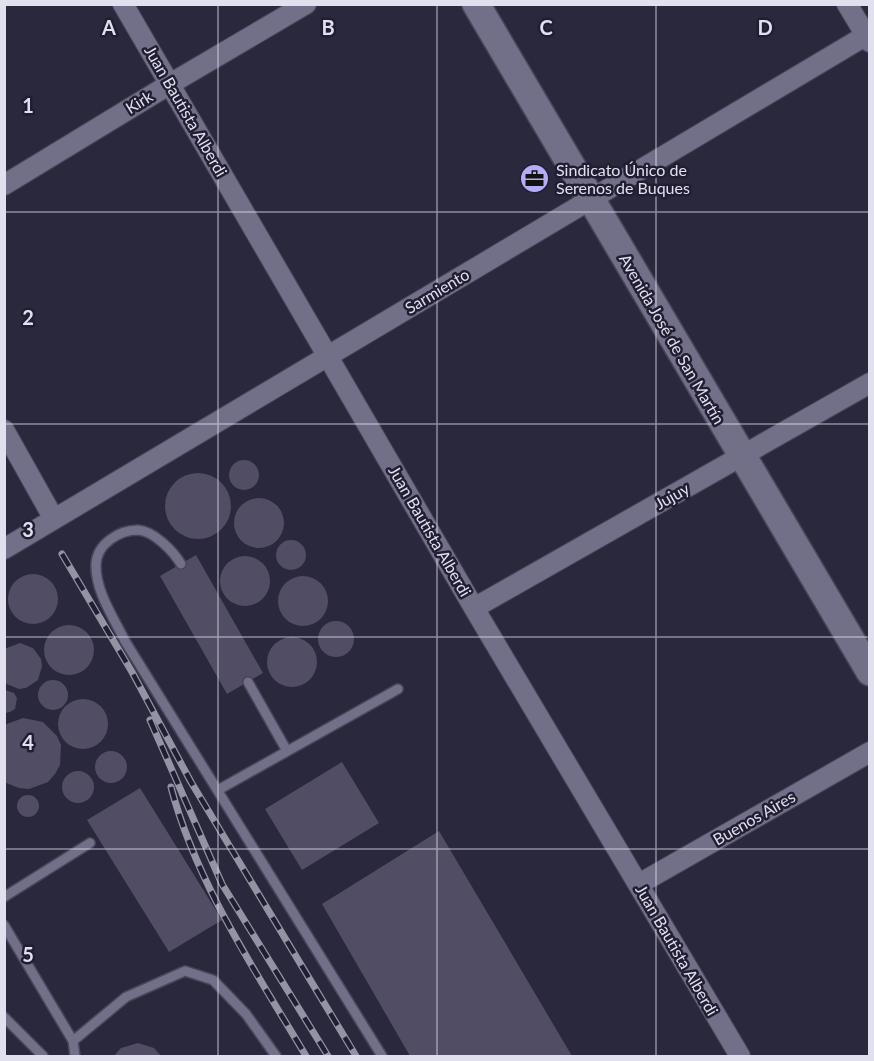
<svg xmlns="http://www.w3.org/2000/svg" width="874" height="1061" viewBox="0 0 874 1061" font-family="Lato,sans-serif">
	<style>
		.building { fill: #504d65 }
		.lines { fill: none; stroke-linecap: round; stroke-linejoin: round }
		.lane-casing { stroke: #494659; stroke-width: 12 }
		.street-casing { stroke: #494659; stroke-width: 22 }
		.secondary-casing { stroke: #494659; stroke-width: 30 }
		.lane { stroke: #727089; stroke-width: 9 }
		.street { stroke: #727089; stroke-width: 20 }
		.secondary { stroke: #727089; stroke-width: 27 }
		.rail-casing { stroke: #9493a3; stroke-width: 7 }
		.rail { stroke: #211e33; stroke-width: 4.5; stroke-dasharray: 14; stroke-linecap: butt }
		.grid { fill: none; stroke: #e1e0ee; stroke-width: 1.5; stroke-opacity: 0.55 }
		.labels { text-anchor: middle; stroke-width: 5; stroke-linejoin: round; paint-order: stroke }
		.street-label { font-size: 16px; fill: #e1e0ee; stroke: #211e33 }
		.poi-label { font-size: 16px; fill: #e1e0ee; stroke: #211e33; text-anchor: start }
		.grid-label { font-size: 20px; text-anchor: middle; font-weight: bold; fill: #e1e0ee; stroke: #211e33; stroke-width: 5; stroke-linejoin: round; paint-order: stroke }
	</style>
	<rect width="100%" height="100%" fill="#2a283d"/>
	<path class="building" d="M229 475a15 15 0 1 1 30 0a15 15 0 1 1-30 0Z
		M165 506a33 33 0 1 1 66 0a33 33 0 1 1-66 0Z
		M234 523a25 25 0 1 1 50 0a25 25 0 1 1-50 0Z
		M276 555a15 15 0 1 1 30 0a15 15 0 1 1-30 0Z
		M196 555 263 673 227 694 160 576Z
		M220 581a25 25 0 1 1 50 0a25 25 0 1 1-50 0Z
		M8 599a25 25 0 1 1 50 0a25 25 0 1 1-50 0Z
		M278 601a25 25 0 1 1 50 0a25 25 0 1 1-50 0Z
		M318 639a18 18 0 1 1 36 0a18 18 0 1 1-36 0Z
		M44 650a25 25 0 1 1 50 0a25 25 0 1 1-50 0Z
		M267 662a25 25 0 1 1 50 0a25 25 0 1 1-50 0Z
		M20 643 33 648 41 659 42 666 38 680 26 688 19 689 4 683V649Z
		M38 695a15 15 0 1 1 30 0a15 15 0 1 1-30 0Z
		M5 690 14 693 17 698 15 709 10 712 5 713Z
		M58 724a25 25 0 1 1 50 0a25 25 0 1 1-50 0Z
		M23 718 43 722 57 736 61 745 60 765 55 774 48 782 29 789 19 788 4 782V725Z
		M95 767a16 16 0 1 1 32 0a16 16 0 1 1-32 0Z
		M342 762 379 823 302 870 265 809Z
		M62 787a16 16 0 1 1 32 0a16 16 0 1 1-32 0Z
		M140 788 222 920 169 952 87 820Z
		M17 806a11 11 0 1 1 22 0a11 11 0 1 1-22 0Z
		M439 831 572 1056H410L322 904Z
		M138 1043 154 1048 161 1056H114L121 1048Z"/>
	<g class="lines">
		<defs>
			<path id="lane" d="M181 564C173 551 154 531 138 530 119 530 97 544 96 564 95 591 114 618 125 641L382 1056
				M248 682 287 751
				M218 790 398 689
				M4 897 90 843
				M4 925 73 1041 75 1056
				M4 1017 43 1056
				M73 1041 126 997 185 971 213 980 246 1014 276 1056"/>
			<path id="street" d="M123 4 474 608 740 1056
				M847 4 870 42
				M4 185 170 84 306 4
				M4 430 54 519
				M4 549 870 33
				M474 608 870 383
				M639 884 870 752"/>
			<path id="secondary" d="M476 4 870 672"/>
		</defs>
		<use href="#lane" class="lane-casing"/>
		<use href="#street" class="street-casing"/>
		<use href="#secondary" class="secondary-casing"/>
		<use href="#lane" class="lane"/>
		<use href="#street" class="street"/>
		<use href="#secondary" class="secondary"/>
		<defs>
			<path id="rail" d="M62 554 132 672 191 782 356 1056
				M150 720 222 884 328 1056
				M171 787C196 883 256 972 306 1056"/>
		</defs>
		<use href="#rail" class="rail-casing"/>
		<use href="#rail" class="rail"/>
	</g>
	<path class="grid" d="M218 4V1056M437 4V1056M656 4V1056M4 212H870M4 424H870M4 637H870M4 849H870"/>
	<defs>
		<symbol id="office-disc" viewBox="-11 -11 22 22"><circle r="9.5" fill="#b5acf8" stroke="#211e33"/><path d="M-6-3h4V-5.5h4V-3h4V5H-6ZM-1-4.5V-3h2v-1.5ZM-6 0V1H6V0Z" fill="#111"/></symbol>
	</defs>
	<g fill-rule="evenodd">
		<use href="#office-disc" x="518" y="162" width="33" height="33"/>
	</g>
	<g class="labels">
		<g class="street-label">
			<text transform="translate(139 102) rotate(-32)" y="6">Kirk</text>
			<text transform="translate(186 111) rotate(60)" y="6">Juan Bautista Alberdi</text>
			<text transform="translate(437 291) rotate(-31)" y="6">Sarmiento</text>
			<text transform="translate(672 339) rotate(60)" y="6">Avenida José de San Martín</text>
			<text transform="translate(672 496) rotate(-30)" y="6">Jujuy</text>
			<text transform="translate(430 531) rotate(60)" y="6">Juan Bautista Alberdi</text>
			<text transform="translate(754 818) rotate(-30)" y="6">Buenos Aires</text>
			<text transform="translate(677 950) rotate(60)" y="6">Juan Bautista Alberdi</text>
		</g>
		<g class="poi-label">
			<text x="556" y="176">Sindicato Único de<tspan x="556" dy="18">Serenos de Buques</tspan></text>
		</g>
	</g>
	<g class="grid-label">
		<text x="109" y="35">A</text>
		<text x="328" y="35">B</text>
		<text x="546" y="35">C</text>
		<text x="765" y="35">D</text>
		<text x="28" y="113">1</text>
		<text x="28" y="325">2</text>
		<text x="28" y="537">3</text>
		<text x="28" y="750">4</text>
		<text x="28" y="962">5</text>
	</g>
	<rect width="874" height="1061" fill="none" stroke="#e1e0ee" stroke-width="12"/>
</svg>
